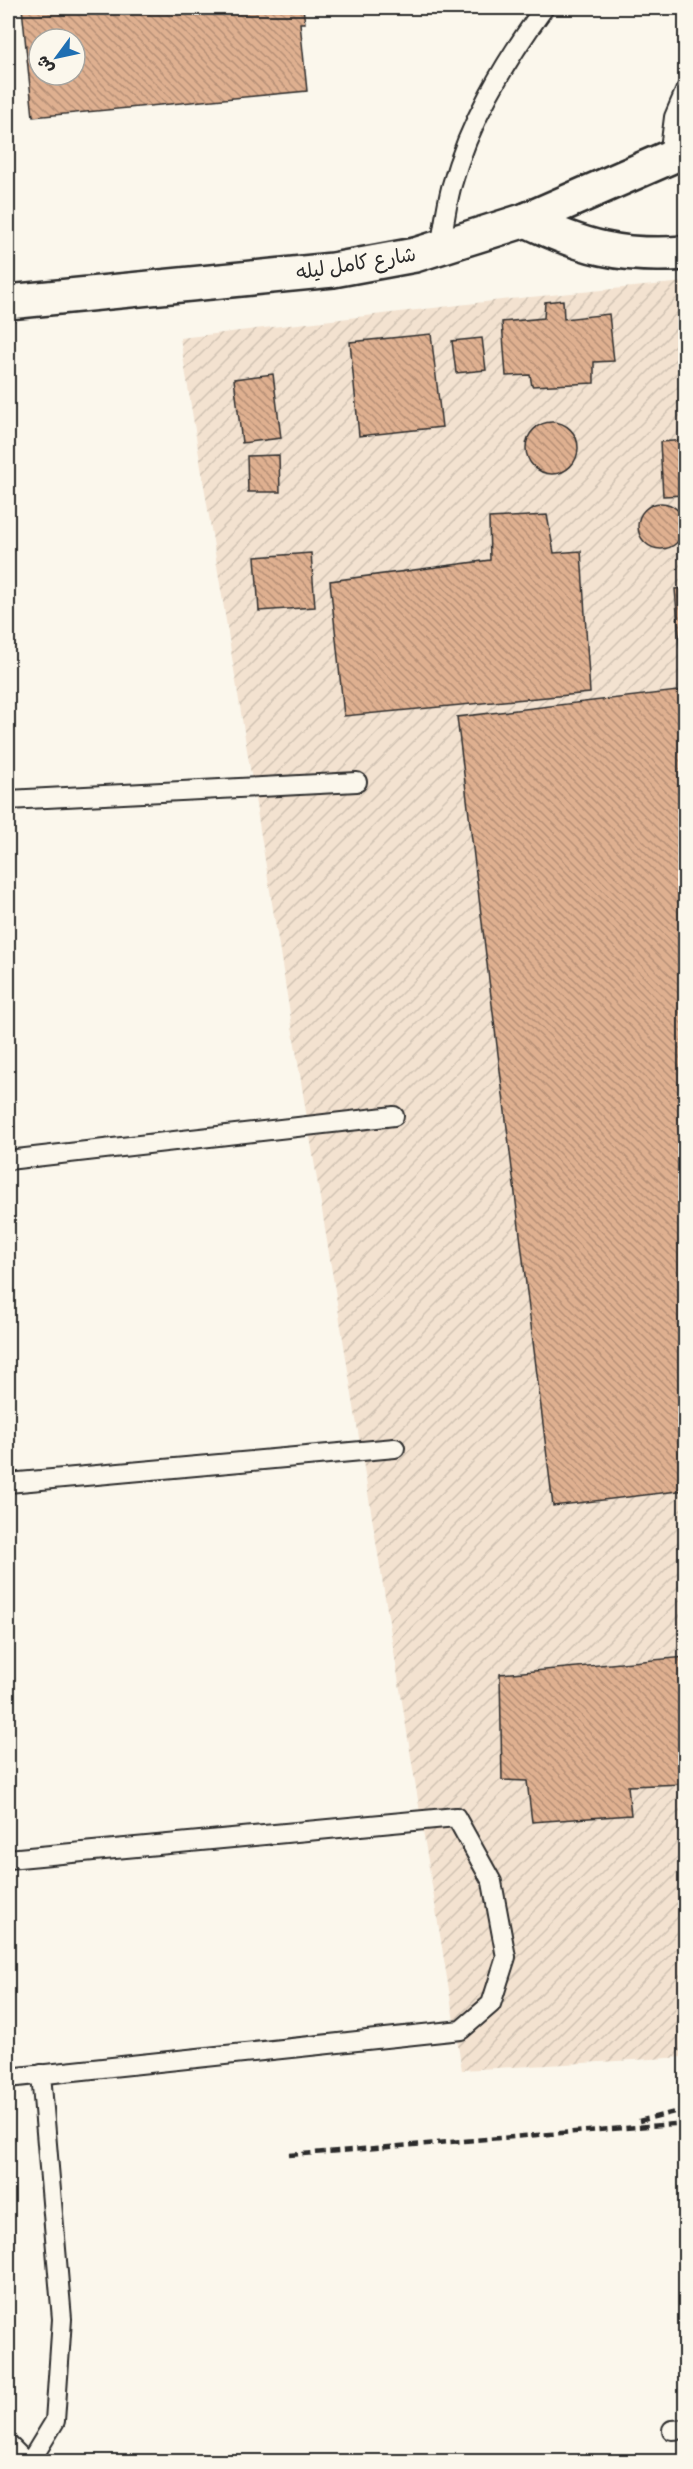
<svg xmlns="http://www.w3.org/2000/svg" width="693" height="2469" viewBox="0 0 693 2469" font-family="'Patrick Hand','Playpen Sans Arabic',sans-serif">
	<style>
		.industrial { fill: url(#industrial-furrows) }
		.building { fill: url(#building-back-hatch); stroke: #2b2b2b; stroke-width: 1.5; fill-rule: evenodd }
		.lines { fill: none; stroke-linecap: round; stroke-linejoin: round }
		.lane-casing { stroke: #2b2b2b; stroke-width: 22 }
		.street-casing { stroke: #2b2b2b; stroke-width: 38 }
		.secondary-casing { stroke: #2b2b2b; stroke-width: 38 }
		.lane { stroke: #fbf7ec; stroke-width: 18 }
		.street { stroke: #fbf7ec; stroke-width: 33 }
		.secondary { stroke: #fbf7ec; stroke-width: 33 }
		.rail { stroke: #2b2b2b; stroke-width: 4.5; stroke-dasharray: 9 4.5; stroke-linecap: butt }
		.labels { text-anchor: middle; stroke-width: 4.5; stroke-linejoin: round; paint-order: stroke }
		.street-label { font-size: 20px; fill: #2b2b2b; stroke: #fbf7ec }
	</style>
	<defs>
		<pattern id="industrial-furrows" width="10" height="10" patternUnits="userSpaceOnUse" patternTransform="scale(1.5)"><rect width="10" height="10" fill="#f3e2d0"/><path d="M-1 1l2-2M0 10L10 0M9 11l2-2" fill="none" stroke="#d0c2b3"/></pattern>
		<pattern id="building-back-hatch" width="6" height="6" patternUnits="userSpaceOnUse" patternTransform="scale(1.5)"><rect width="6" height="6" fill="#dfb090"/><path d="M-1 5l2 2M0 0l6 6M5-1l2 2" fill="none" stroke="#b58f76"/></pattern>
	</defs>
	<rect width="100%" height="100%" fill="#fbf7ec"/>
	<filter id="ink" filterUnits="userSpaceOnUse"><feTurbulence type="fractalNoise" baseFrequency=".0167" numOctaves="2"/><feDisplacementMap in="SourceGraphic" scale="12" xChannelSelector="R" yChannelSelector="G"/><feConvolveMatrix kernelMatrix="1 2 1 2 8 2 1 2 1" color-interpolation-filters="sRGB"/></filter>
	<g filter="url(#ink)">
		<path class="industrial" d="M685 282V2057L462 2070 180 338 510 299Z"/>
		<path class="building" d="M22 8H303L305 23H300L307 91 33 117ZM39 39H75V75H39Z
			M8 61 12 107 8 108Z
			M563 300 564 319 609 314 614 361 594 362V383L532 386 530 375 506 376 502 322 544 318 545 302Z
			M431 334 442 427 359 436 350 342Z
			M482 338 486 370 456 373 452 341Z
			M273 374 281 438 242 443 234 379Z
			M526 448a26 26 0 1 1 52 0a26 26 0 1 1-52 0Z
			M686 440V495L663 496 660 442Z
			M279 455 280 492H248L247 456Z
			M638 526a23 23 0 1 1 46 0a23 23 0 1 1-46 0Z
			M547 515 554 553 581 551 590 693 344 716 330 581 490 560 489 518Z
			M311 553 315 607 259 611 255 557Z
			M686 588V647L680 648 675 589Z
			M686 690V1490L553 1506 457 717Z
			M682 1551H686L685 1594Z
			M686 1657V1784L628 1786 631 1815 532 1822 527 1781 502 1780 500 1674Z"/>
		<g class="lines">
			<defs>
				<path id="lane" d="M669 157 674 117 686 89
					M440 247C444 228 446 207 451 188 469 122 504 63 544 8
					M8 800 357 782
					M8 1160 394 1116
					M8 1483 395 1448
					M8 1859 456 1817 492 1882 506 1957 491 2004 461 2030 8 2078
					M672 2430 686 2429
					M8 2444 26 2462
					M30 2462 55 2421 62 2319 41 2074"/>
				<path id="street" d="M526 220C582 247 622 258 686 253"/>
				<path id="secondary" d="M8 302 333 270 415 255 526 220 686 150"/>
			</defs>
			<use href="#lane" class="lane-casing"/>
			<use href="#street" class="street-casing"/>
			<use href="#secondary" class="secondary-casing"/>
			<use href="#lane" class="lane"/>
			<use href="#street" class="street"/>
			<use href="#secondary" class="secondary"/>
			<path class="rail" d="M639 2121 686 2109
				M289 2155 686 2123"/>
		</g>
	</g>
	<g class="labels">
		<g class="street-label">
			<text transform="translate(356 263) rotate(-9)" y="7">شارع كامل ليله</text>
		</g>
	</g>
	<rect width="693" height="2469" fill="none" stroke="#fbf7ec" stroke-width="30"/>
	<rect x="15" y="15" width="663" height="2439" fill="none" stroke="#2b2b2b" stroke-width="2" filter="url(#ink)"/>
	<g transform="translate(57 57) rotate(237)"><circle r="28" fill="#fbf7ec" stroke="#a8a59f" stroke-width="1.5"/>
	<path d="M0-4.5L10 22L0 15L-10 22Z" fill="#1f6fb2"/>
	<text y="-9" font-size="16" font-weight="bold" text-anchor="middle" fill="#2b2b2b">ش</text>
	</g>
</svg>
